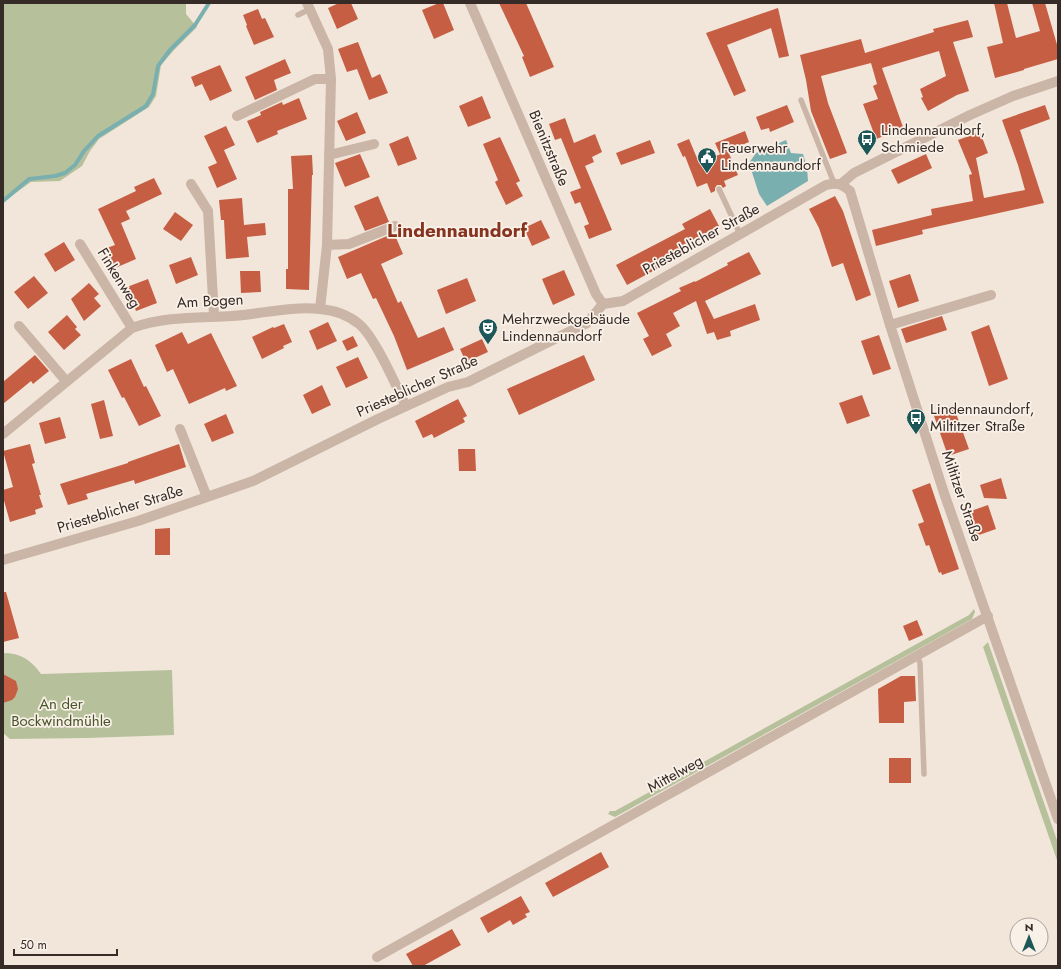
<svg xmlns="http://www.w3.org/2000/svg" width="1061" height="969" viewBox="0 0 1061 969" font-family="Jost,sans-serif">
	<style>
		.green { fill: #b6c19b }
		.water { fill: #7aafaf }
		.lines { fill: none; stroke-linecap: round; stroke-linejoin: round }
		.stream { stroke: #7aafaf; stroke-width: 4 }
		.building { fill: #c65e44 }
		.service { stroke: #cab5a7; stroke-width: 5.5 }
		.minor { stroke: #cab5a7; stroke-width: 10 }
		.tertiary { stroke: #cab5a7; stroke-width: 10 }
		.labels { text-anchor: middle; stroke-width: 3.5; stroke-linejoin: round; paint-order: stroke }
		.poi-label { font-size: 15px; fill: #362b27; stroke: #f9f0e7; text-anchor: start }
		.street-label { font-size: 15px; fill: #362b27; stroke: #f9f0e7 }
		.park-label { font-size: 15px; fill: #47552b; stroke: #f9f0e7 }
		.district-label { font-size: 19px; font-weight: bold; fill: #863420; stroke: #f9f0e7 }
	</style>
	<rect width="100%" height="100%" fill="#f2e6db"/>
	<path class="green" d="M3 3H186V14L197 27 174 50 161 65 156 96 149 107 99 139 90 151 82 166 60 181 31 182 3 202Z
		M974 609 975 612 972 619 929 643 615 817 608 814 610 811H615L969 615Z
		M988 642 1058 843V863L983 647Z
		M3 653C21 653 31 660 41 674L172 670 174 735 87 738 10 739 3 733Z"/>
	<path class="water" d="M786 140 791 153 803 154 807 167 808 181 767 206 759 194 749 163 756 153Z"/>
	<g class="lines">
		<path class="stream" d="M3 201 29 179 55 176 65 173 75 165 84 151 98 136 146 106 153 94 158 66 170 50 195 25 209 3"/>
	</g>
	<path class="building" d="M339 3H351L358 19 337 29 328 8Z
		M439 3H443L454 30 434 39 422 10Z
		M499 3H526L554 67 530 77 522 57 524 56Z
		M994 3H1007L1016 38 1040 31 1032 3H1045L1058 48V59L1024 69V70L995 78 987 47 1003 43Z
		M778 8 789 56 779 58 771 28 727 45 746 91 734 96 706 33Z
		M258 9 262 19 265 18 274 37 254 45 246 26 247 25 243 15Z
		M968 20 973 37 953 42 969 91 957 95 928 111 921 98 923 97 920 89 946 76 939 51 882 68 903 127 887 133V135L876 139 863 104 878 99 873 86 877 84 871 63 821 76 828 103 847 153 830 159 811 111 806 80 800 55 861 39 865 53 934 32 933 29Z
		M358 42 372 78 380 74 388 93 369 100 357 69 347 72 338 49Z
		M285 59 291 73 274 80 277 90 255 100 245 77Z
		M220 65 232 91 210 101 202 84 195 87 191 77Z
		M482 96 491 118 468 127 459 106Z
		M299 98 307 119 277 131 278 134 257 143 247 121 261 115 260 112 282 102 283 105Z
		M787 105 794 122 770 132 769 128 761 130 756 117Z
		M1045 105 1050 119 1020 130 1044 203 922 230 923 234 876 246 872 230 932 215 931 209 973 201 969 175 972 174 958 140 980 132 988 153 976 158 984 198 1025 190 1018 165 1002 120Z
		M357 112 366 133 346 141 337 121Z
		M565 118 574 143 595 134 602 152 592 157 594 162 585 166 612 230 589 239 584 226 589 224 580 202 575 204 570 192 581 188 561 138 555 140 549 124Z
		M226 126 235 145 224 150 237 179 217 188 208 167 217 163 204 136Z
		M745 131 749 142 720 154 715 143Z
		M408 136 417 159 398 166 389 144Z
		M500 137 520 181 516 183 523 196 506 205 495 182 498 180 483 144Z
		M689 139 699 163 728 151 738 175 724 181 726 186 723 188 721 185H717L715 188V191L711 193 707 183 697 187 685 156 683 157 677 144Z
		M650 140 655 153 621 165 616 153Z
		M360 154 370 177 345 187 335 163Z
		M926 154 932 168 898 184 891 170Z
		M312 155 313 175H312L309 290 286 289V269H288V189H293L291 156Z
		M154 178 162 194 126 211 130 219 121 223 136 259 113 269 104 249 115 245 98 209 136 191 134 187Z
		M378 196 389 222 365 231 354 206Z
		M835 196 843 211 871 295 856 301 843 263 832 267 819 228 809 209Z
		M242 198 244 225 265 223 266 235 247 237 249 257 226 259 224 220H221L219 200Z
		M710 209 719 226 679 247 683 255 627 285 616 265 685 229 682 224Z
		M175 212 193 225 181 241 163 229Z
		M541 220 550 238 532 246 524 228Z
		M394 233 403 254 381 264 398 303 401 301 418 338 444 327 454 350 407 370 394 336 376 298 373 299 361 273 347 279 338 257Z
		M64 242 75 260 55 272 44 254Z
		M749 252 761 274 705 301 714 319 755 304 760 320 730 331 731 336 717 340 714 332 707 334 696 301 673 313 680 326 666 334 672 346 652 356 643 339 649 336 637 313 681 291 679 288 695 281V282L728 265 727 263Z
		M191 257 198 275 176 284 169 265Z
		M564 270 575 295 553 305 542 279Z
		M240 271H260L261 292 241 293Z
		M910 274 919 301 898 308 889 281Z
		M34 276 48 293 28 309 14 292Z
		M467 278 476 301 446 314 437 290Z
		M148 279 157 303 136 311 127 287Z
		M89 283 99 294 94 298 101 306 84 321 71 299Z
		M67 315 77 327 75 329 81 335 64 350 48 332Z
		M942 316 947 330 906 343 901 329Z
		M328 322 337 341 317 350 309 331Z
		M284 324 292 342 283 346 284 348 262 359 252 337 273 327 274 328Z
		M989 325 1008 379 989 386 971 332Z
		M182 332 188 344 211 333 237 386 226 391 225 388 189 404 173 369 167 372 155 345Z
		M879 335 891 369 873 375 861 341Z
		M353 336 358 346 347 351 342 341Z
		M482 339 488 352 466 362 460 349Z
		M35 355 49 371 33 384 31 381 3 404V382Z
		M584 355 595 380 519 415 507 389Z
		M358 357 368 378 346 388 336 367Z
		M131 359 144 387 146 386 161 416 139 426 124 397 122 398 108 370Z
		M322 385 331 405 312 414 303 395Z
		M862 395 870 416 847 424 839 403Z
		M458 399 467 416 463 418 465 422 434 438 432 434 423 438 415 421Z
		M104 400 113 436 100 439 91 404Z
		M953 405 969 449 948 456 933 413Z
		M226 414 234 433 212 442 204 424Z
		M60 417 66 438 45 444 39 423Z
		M30 444 35 463 32 464 41 495H39L43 507 35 510 36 514 10 522 3 497V490L13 487 3 451Z
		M179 444 186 467 135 484 134 480 86 494 88 499 68 505 60 484 128 463V462Z
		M458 449H475L476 471H459Z
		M1001 478 1007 499 984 498 980 485Z
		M930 483 959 569 942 575 941 572 939 573 929 545 926 546 918 524 924 522 912 490Z
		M988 505 996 529 976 536 968 512Z
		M170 528V555H155V529Z
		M3 592H6L19 638 3 642Z
		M917 620 923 635 909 641 903 626Z
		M3 674 16 681 18 689 15 697 12 700 3 703Z
		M901 676H915L916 701 904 702V723H879L878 689Z
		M889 758H911V783H889Z
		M601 852 609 867 553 897 545 883Z
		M521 896 530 912 525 914 527 917 513 925 510 920 488 933 480 918Z
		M452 929 461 945 423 966H413L406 954Z"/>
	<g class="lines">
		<path class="service" d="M298 15 310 9
			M801 100 834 183
			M719 189 740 234
			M917 656 920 663 924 774"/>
		<path class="minor" d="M307 3 328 49 331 79 327 245 320 309
			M237 116 315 79H331
			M329 155 374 144
			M191 184 208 211 214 316
			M841 184 854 173 970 115 1013 96 1058 81
			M80 244 132 328
			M327 245 349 244 395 226
			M890 325 991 295
			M19 326 66 381
			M180 429 207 497
			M3 434 132 328C165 316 198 318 232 316 261 314 291 306 320 309 334 310 348 315 359 324 375 337 396 386 406 406
			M3 560 138 521 253 481 378 419 448 387 468 382 587 323 603 304
			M377 957 988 616"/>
		<path class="tertiary" d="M470 3 596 294 603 304 623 301 826 185C838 182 841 184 850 191L890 325 944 493 1058 819"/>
	</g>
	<defs>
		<symbol id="bus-pin" viewBox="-11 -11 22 30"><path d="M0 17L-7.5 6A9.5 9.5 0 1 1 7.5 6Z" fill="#1d5758" stroke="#f9f0e7"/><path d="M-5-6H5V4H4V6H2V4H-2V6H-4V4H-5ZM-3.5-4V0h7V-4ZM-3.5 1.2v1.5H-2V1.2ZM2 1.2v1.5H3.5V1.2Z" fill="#fff"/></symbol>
		<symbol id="civic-pin" viewBox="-11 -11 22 30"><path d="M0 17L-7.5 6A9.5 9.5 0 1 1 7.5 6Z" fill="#1d5758" stroke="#f9f0e7"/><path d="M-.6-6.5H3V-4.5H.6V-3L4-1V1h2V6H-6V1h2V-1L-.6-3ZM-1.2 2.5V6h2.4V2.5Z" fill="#fff"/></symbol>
		<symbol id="theatre-pin" viewBox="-11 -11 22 30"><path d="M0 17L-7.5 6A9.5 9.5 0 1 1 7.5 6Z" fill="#1d5758" stroke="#f9f0e7"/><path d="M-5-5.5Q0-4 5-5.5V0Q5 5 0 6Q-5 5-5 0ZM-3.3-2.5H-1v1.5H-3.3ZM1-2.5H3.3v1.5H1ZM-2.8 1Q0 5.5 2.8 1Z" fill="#fff"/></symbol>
	</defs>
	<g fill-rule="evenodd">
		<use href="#bus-pin" x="856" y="128" width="22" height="30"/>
		<use href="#civic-pin" x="696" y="146" width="22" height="30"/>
		<use href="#theatre-pin" x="477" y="317" width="22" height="30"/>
		<use href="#bus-pin" x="905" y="407" width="22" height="30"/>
	</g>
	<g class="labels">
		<g class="poi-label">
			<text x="881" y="135">Lindennaundorf,<tspan x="881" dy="17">Schmiede</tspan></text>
			<text x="721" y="153">Feuerwehr<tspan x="721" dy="17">Lindennaundorf</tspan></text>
			<text x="502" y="324">Mehrzweckgebäude<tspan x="502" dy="17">Lindennaundorf</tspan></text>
			<text x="930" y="414">Lindennaundorf,<tspan x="930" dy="17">Miltitzer Straße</tspan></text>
		</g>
		<g class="street-label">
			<text transform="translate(549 148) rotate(67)" y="5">Bienitzstraße</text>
			<text transform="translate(701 239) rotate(-29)" y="5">Priesteblicher Straße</text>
			<text transform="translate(119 278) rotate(58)" y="5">Finkenweg</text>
			<text transform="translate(210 301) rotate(-3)" y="5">Am Bogen</text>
			<text transform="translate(417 386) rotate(-24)" y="5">Priesteblicher Straße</text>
			<text transform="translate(962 496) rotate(71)" y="5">Miltitzer Straße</text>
			<text transform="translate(120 509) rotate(-17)" y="5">Priesteblicher Straße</text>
			<text transform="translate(675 774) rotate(-29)" y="5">Mittelweg</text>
		</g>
		<g class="park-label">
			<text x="61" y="709">An der<tspan x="61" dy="17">Bockwindmühle</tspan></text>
		</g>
		<g class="district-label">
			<text x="457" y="237">Lindennaundorf</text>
		</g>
	</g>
	<rect width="1061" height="969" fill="none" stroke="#362b27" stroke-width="8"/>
	<g transform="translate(1029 937)"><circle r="19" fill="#f9f0e7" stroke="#aba19a"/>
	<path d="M0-3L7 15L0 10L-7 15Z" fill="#1d5758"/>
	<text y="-6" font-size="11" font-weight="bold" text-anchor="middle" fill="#362b27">N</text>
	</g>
	<path d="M14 949v6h103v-6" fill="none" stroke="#362b27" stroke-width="2"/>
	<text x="20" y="949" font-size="12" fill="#362b27" stroke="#f9f0e7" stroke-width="3" paint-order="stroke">50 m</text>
</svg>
